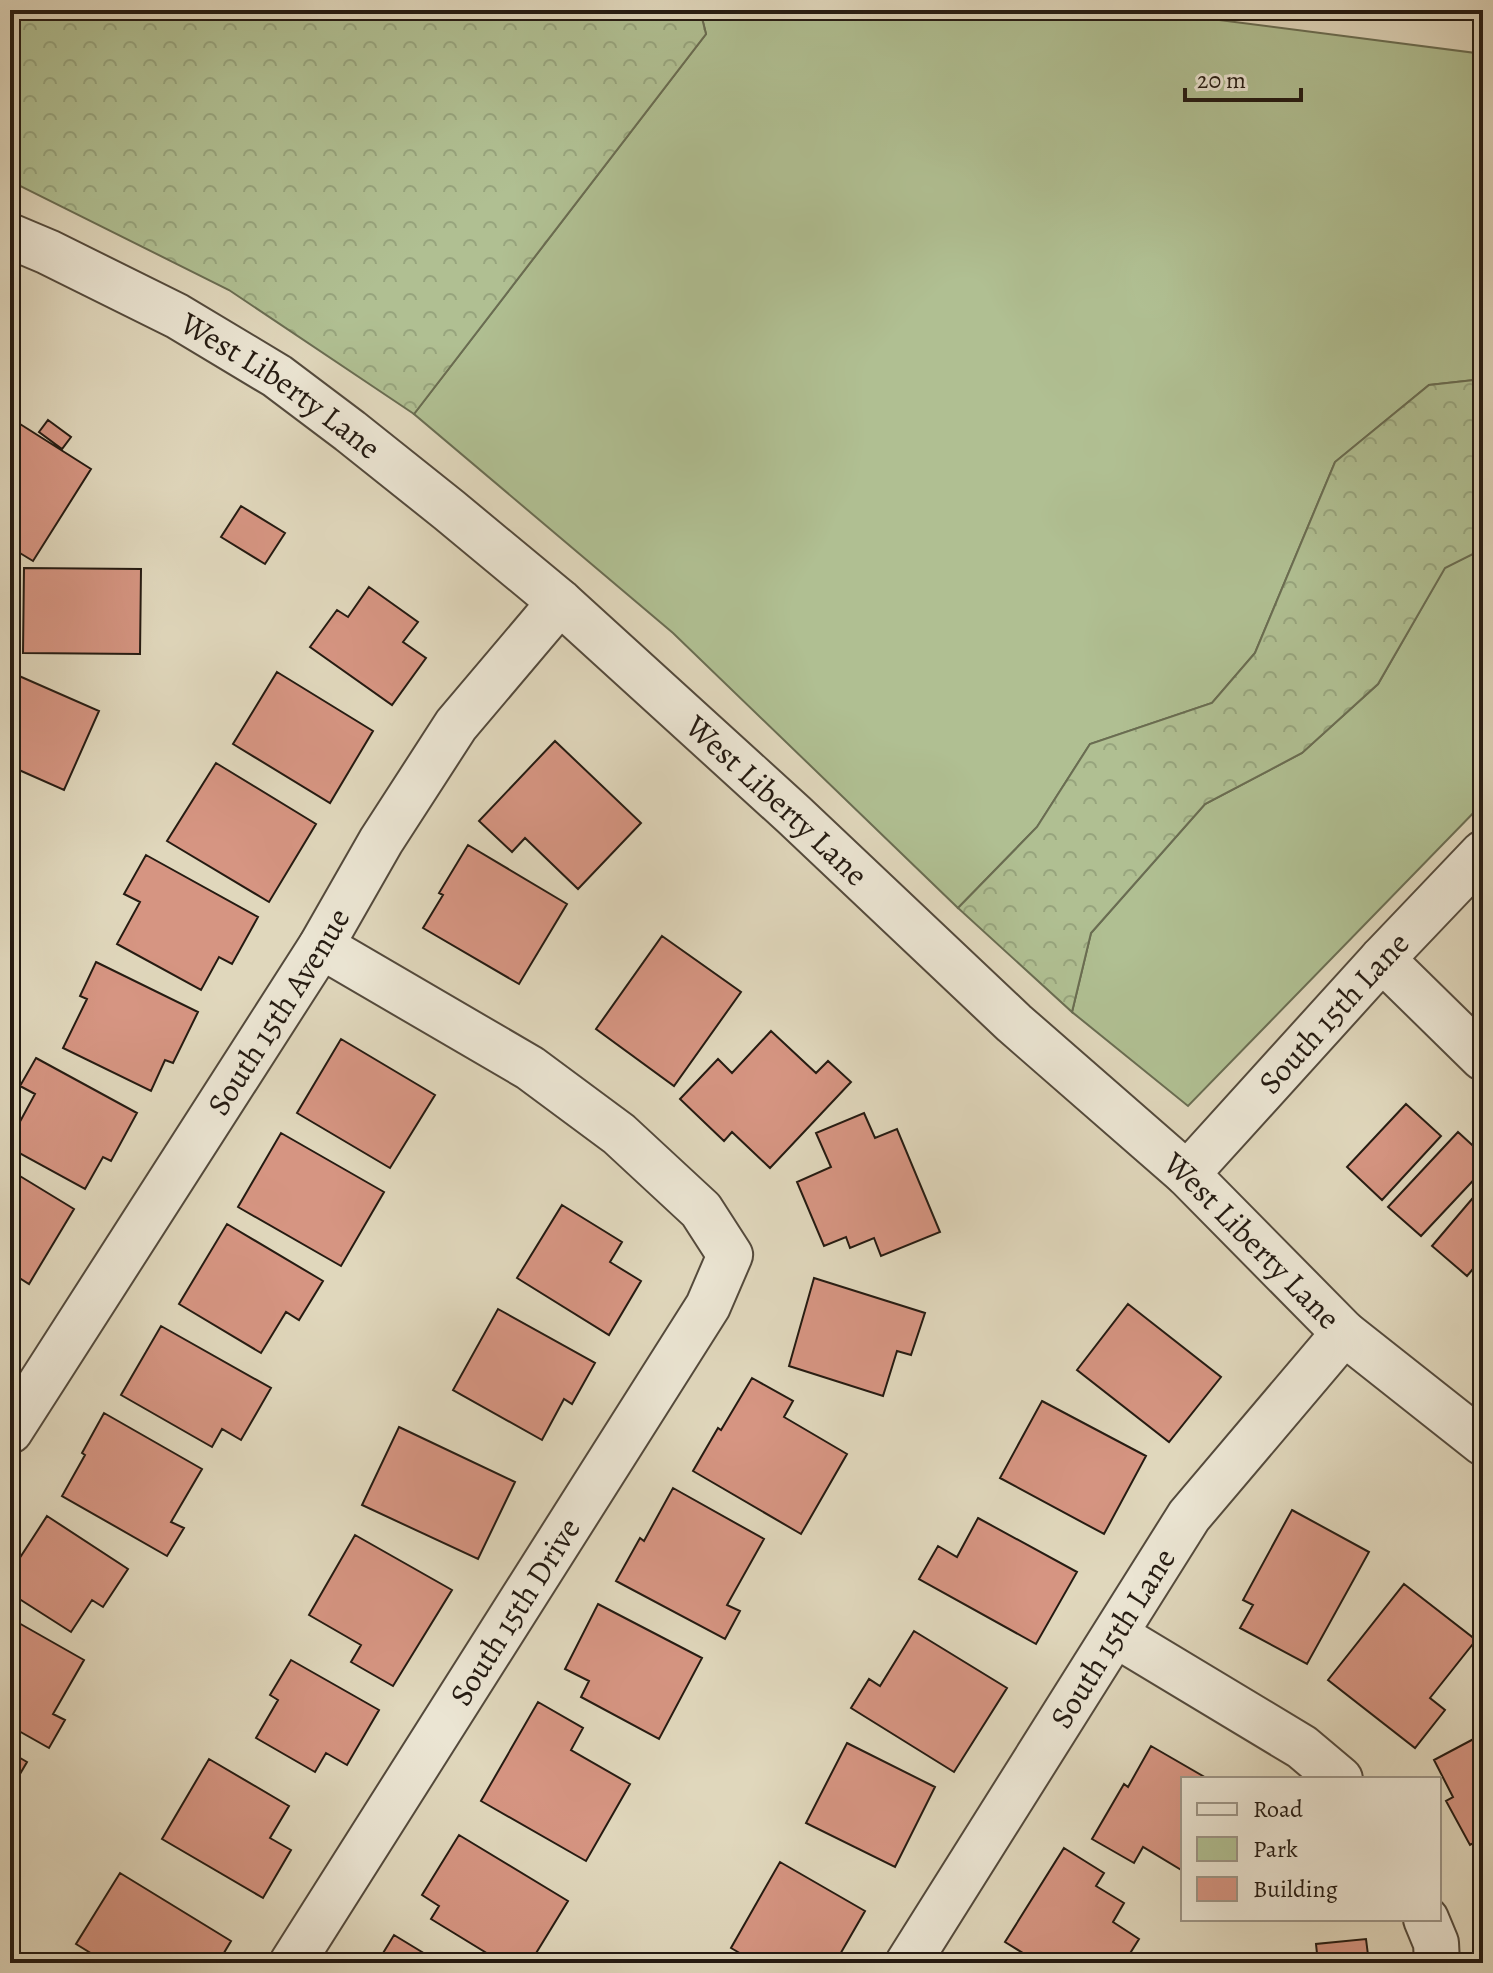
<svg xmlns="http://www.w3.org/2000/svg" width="1493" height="1973" viewBox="0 0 1493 1973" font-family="Alegreya,serif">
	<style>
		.green { fill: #b0bf92; stroke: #6a6d52; stroke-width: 2 }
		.forest { fill: url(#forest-crowns); stroke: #6a6d52; stroke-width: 2 }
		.building { fill: #d69582; stroke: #251b12; stroke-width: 2 }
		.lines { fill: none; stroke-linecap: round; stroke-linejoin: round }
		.minor-casing { stroke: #544a3c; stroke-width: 48 }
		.minor { stroke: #ebe5d3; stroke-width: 44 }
		.labels { text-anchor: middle; stroke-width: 6; stroke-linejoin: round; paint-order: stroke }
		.street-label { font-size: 32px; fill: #251b12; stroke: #ebe5d3 }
	</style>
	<defs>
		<pattern id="forest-crowns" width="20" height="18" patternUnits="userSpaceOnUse" patternTransform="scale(2)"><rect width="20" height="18" fill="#b0bf92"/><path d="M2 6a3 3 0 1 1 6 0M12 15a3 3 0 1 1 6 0" fill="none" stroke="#97a47d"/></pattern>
	</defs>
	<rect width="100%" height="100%" fill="#e0d7bc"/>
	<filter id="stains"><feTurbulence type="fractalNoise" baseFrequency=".0025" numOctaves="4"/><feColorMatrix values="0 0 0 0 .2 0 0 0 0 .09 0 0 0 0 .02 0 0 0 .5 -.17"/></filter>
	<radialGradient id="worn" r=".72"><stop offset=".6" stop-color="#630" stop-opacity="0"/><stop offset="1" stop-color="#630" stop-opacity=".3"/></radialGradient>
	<path class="green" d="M700 10H1141L1483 54V379L1429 385 1335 462 1255 653 1212 703 1090 744 1037 827 958 908 673 633 414 414 706 34Z
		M1483 549V803L1188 1106 1072 1012 1091 933 1205 804 1302 753 1378 684 1445 567Z"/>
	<path class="forest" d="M10 10H700L706 34 414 414 229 290 10 181Z
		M1483 379V549L1445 568 1378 684 1302 753 1205 804 1091 933 1072 1012 958 908 1037 827 1090 744 1212 703 1255 653 1335 462 1429 385Z"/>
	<path class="building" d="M48 420 71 437 62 449 39 432Z
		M20 424 91 469 33 561 10 547V440Z
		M241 506 285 533 265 564 221 537Z
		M24 568 141 569 140 654 23 653Z
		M369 587 418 622 403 642 426 658 392 705 310 647 337 610 348 617Z
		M10 672 99 711 64 790 10 766Z
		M277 672 373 731 330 803 233 744Z
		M555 741 641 823 578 889 525 838 512 852 479 821Z
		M216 763 316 824 269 902 167 841Z
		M468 845 567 904 519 984 423 928 443 895 439 893Z
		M146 855 258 917 232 964 219 957 201 990 117 944 140 902 124 894Z
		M662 936 741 992 674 1086 596 1029Z
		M96 962 198 1012 173 1063 165 1060 151 1091 63 1048 87 999 80 996Z
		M771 1031 816 1073 828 1061 851 1082 770 1168 732 1132 724 1141 680 1099 718 1059 732 1073Z
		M341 1039 435 1095 390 1168 297 1113Z
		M36 1058 137 1113 111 1161 103 1157 85 1189 10 1148V1140L35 1094 20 1086Z
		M1406 1104 1441 1136 1382 1200 1347 1167Z
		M864 1113 875 1138 897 1129 940 1232 881 1256 874 1238 850 1248 846 1237 824 1246 797 1182 831 1167 816 1133Z
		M1458 1132 1483 1155V1170L1421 1236 1388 1207Z
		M281 1133 384 1192 341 1266 238 1207Z
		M10 1170 74 1209 29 1284 10 1272Z
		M1483 1186V1257L1467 1276 1432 1246Z
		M562 1205 622 1242 610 1262 641 1281 609 1335 517 1278Z
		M227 1224 323 1281 299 1320 286 1312 261 1353 179 1304Z
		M814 1278 925 1313 911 1355 897 1351 883 1396 789 1366Z
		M1128 1304 1221 1377 1169 1442 1077 1370Z
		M498 1309 595 1363 572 1404 564 1399 542 1440 453 1390Z
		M161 1326 271 1388 241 1440 222 1429 212 1447 121 1395Z
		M752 1378 793 1401 784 1417 847 1454 801 1534 693 1471 718 1428 721 1430Z
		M1042 1401 1146 1456 1104 1534 1000 1478Z
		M104 1413 202 1469 171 1522 184 1528 167 1556 62 1496 85 1455 82 1453Z
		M399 1427 515 1482 478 1559 362 1505Z
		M673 1488 764 1539 727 1605 740 1611 725 1639 616 1581 640 1538 644 1541Z
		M1292 1510 1369 1552 1307 1664 1240 1628 1253 1605 1243 1600Z
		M47 1516 128 1569 103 1607 92 1600 71 1632 10 1593V1573Z
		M978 1518 1077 1572 1036 1644 919 1579 938 1546 957 1557Z
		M355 1535 452 1590 393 1686 351 1662 361 1645 309 1615Z
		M1404 1584 1476 1640 1430 1698 1445 1710 1415 1748 1328 1680Z
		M598 1604 702 1658 659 1739 581 1697 589 1681 565 1669Z
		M10 1618 84 1660 53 1714 65 1720 49 1748 10 1726Z
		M914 1631 1007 1688 954 1772 851 1708 869 1679 880 1686Z
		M291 1660 379 1710 347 1765 326 1753 315 1772 256 1738 278 1700 270 1695Z
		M538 1702 583 1728 571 1750 630 1784 586 1861 481 1801Z
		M1483 1734V1838L1470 1845 1446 1801 1453 1797 1434 1760Z
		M847 1743 935 1787 895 1867 806 1823Z
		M1151 1746 1208 1779H1183V1871L1143 1847 1134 1863 1092 1839 1124 1784 1128 1787Z
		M10 1752 27 1762 10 1791Z
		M209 1759 289 1806 270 1838 291 1850 263 1898 162 1839Z
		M459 1835 568 1901 530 1963H503L431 1919 439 1906 422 1895Z
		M1064 1848 1104 1873 1096 1886 1124 1903 1113 1922 1139 1939 1124 1963H1039L1005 1942Z
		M780 1862 865 1911 835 1963H757L731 1948Z
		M120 1873 231 1941 218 1963H107L76 1944Z
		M394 1935 440 1963H377Z
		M1366 1939 1369 1963H1318L1316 1944Z"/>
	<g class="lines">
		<defs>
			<g id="minor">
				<path id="s1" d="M10 236 48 252 177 316 277 376 350 431 449 510 560 602 794 815 1014 1023 1187 1174 1344 1333 1483 1443"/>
				<path d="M1382 959 1483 1058"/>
				<path id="s2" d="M1187 1174 1382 959 1483 853"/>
				<path id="s3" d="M10 1431 321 946 381 841 456 725 560 602"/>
				<path d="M1116 1635 1302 1747 1340 1779"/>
				<path d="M1426 1919 1436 1943 1437 1963"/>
				<path id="s4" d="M292 1963 708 1306 730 1255 701 1210 619 1134 530 1068 321 946"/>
				<path id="s5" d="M908 1963 1189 1516 1344 1333"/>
			</g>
		</defs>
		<use href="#minor" class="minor-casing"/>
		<use href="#minor" class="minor"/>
	</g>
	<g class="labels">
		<g class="street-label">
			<text dy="11" stroke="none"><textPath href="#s1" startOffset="310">West Liberty Lane</textPath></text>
			<text dy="11" stroke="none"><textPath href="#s1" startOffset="958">West Liberty Lane</textPath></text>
			<text dy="11" stroke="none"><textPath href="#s3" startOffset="498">South 15th Avenue</textPath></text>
			<text dy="11" stroke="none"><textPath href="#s2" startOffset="218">South 15th Lane</textPath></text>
			<text dy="11" stroke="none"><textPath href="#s1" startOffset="1606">West Liberty Lane</textPath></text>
			<text dy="11" stroke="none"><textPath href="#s4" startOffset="416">South 15th Drive</textPath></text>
			<text dy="11" stroke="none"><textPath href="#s5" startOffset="384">South 15th Lane</textPath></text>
		</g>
	</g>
	<rect width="1493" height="1973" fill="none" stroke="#e0d7bc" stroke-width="40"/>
	<rect x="12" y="12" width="1469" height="1949" fill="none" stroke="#251b12" stroke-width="4"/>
	<rect x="20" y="20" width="1453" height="1933" fill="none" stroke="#251b12" stroke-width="2"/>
	<rect x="1181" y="1777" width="260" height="144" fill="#ebe5d3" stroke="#9c9486" stroke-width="2"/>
	<rect x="1197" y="1803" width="40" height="12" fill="#ebe5d3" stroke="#9c9486" stroke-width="2"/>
	<text x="1253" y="1817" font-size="24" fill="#251b12">Road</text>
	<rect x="1197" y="1837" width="40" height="24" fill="#b0bf92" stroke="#9c9486" stroke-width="2"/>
	<text x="1253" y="1857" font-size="24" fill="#251b12">Park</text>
	<rect x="1197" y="1877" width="40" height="24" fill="#d69582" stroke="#9c9486" stroke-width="2"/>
	<text x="1253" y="1897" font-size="24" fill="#251b12">Building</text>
	<path d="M1185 88v12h116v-12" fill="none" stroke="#251b12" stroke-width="4"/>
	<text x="1197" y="88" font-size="24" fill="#251b12" stroke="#ebe5d3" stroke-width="6" paint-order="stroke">20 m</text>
	<rect width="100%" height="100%" filter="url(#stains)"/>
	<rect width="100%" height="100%" fill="url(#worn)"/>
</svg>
